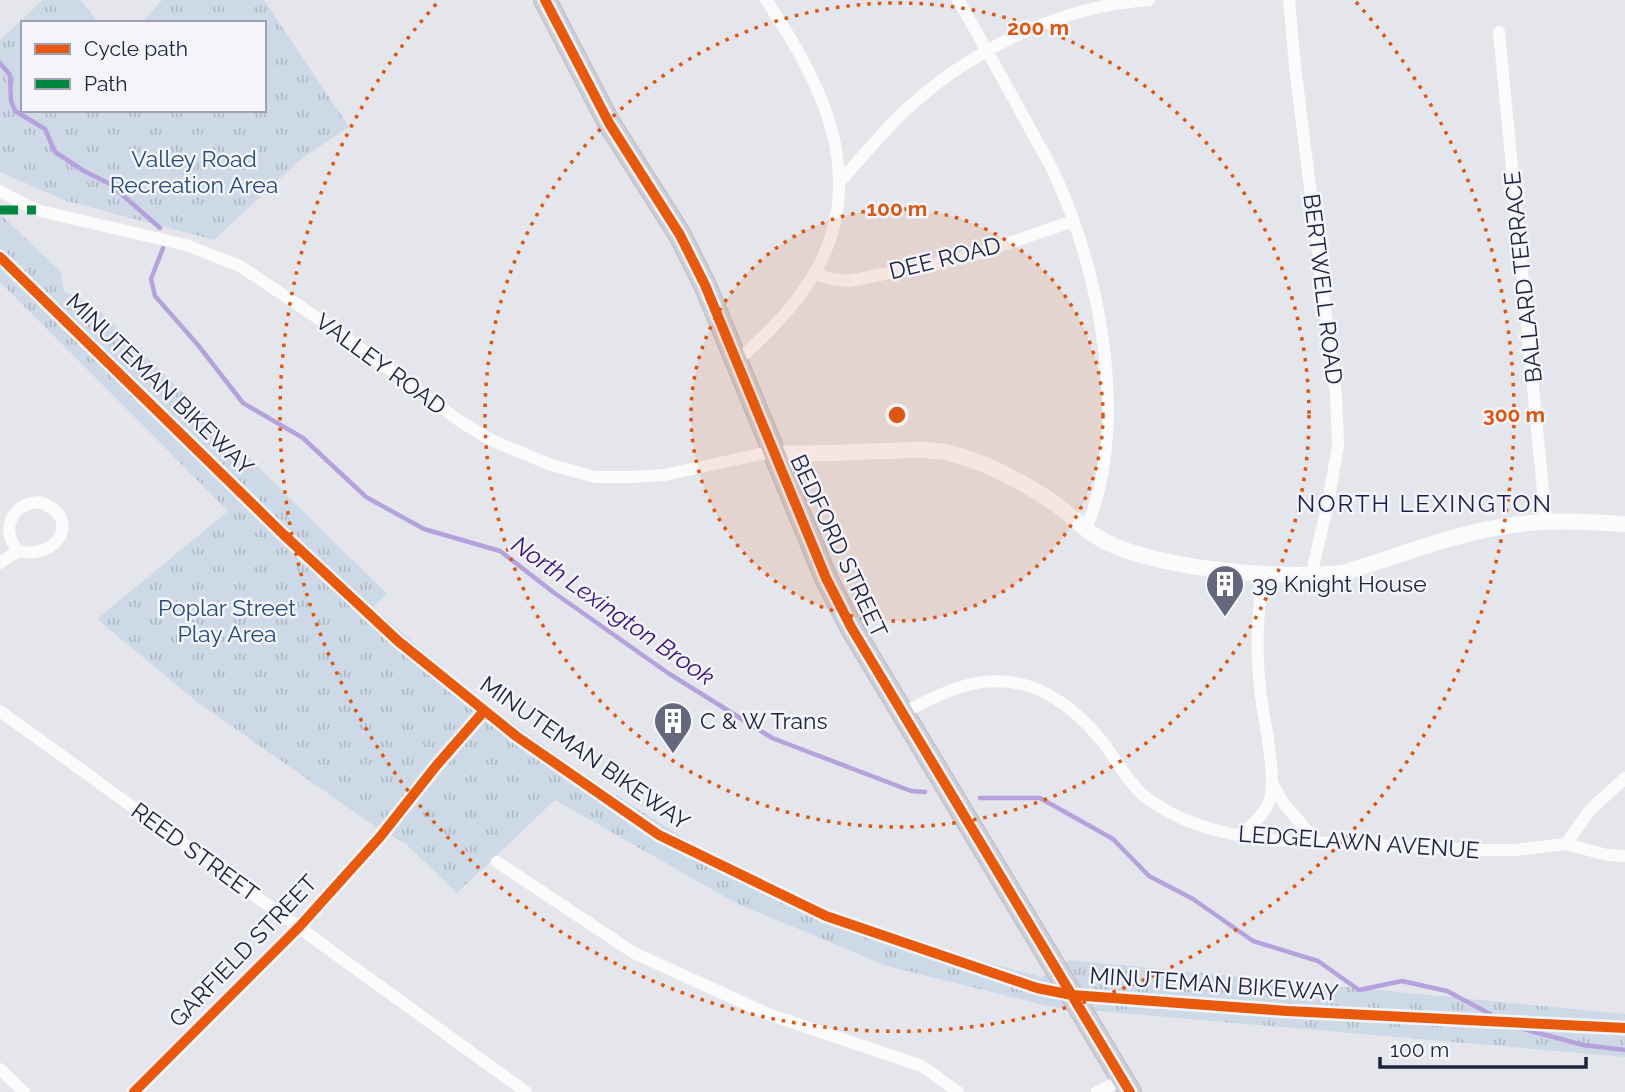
<svg xmlns="http://www.w3.org/2000/svg" width="1625" height="1092" viewBox="0 0 1625 1092" font-family="Raleway,sans-serif">
	<style>
		.park { fill: url(#park-tufts) }
		.lines { fill: none; stroke-linecap: round; stroke-linejoin: round }
		.stream { stroke: #b5a2dd; stroke-width: 4.5 }
		.primary-casing { stroke: #c0c2ca; stroke-width: 24 }
		.minor { stroke: #fbfbfc; stroke-width: 12 }
		.tertiary { stroke: #fbfbfc; stroke-width: 16 }
		.primary { stroke: #cdced7; stroke-width: 21 }
		.quiet { stroke: #00873e; stroke-width: 9; stroke-dasharray: 18 9; stroke-linecap: butt }
		.cycleway-casing { stroke: #f3f5fa; stroke-width: 15 }
		.cycleway { stroke: #e8590c; stroke-width: 10 }
		.ring { fill: none; stroke: #de560f; stroke-width: 3.5; stroke-dasharray: 3.5 7 }
		.labels { text-anchor: middle; stroke-width: 5; stroke-linejoin: round; paint-order: stroke }
		.park-label { font-size: 23px; fill: #264b7b; stroke: #f3f5fa }
		.street-label { font-size: 23px; fill: #202340; stroke: #f3f5fa }
		.poi-label { font-size: 23px; fill: #202340; stroke: #f3f5fa; text-anchor: start }
		.neighbourhood-label { font-size: 24px; letter-spacing: 2px; fill: #1a1d54; stroke: #f3f5fa }
		.water-label { font-size: 24px; font-style: italic; fill: #3b1482; stroke: #f3f5fa }
		.centre { fill: #de560f; stroke: #f3f5fa; stroke-width: 3.5 }
		.ring-label { font-size: 21px; text-anchor: middle; font-weight: bold; fill: #de560f; stroke: #f3f5fa; stroke-width: 5; stroke-linejoin: round; paint-order: stroke }
	</style>
	<defs>
		<pattern id="park-tufts" width="24" height="20" patternUnits="userSpaceOnUse" patternTransform="scale(1.75)"><rect width="24" height="20" fill="#cdd9e6"/><path d="M3 7l-1-3M5 7V3M7 7l1-3M15 17l-1-3M17 17v-4M19 17l1-3" fill="none" stroke="#b0bac6"/></pattern>
	</defs>
	<rect width="100%" height="100%" fill="#e5e6eb"/>
	<path class="park" d="M43 0H80L99 23H23V110H264V23H142L162 0H264L349 127 302 158 214 240 67 201 0 172V40Z
		M0 214 61 272 64 291 97 308 387 594 373 607 475 696 597 783 693 844 783 893 859 922 966 957 1042 977 1069 960 1625 1014V1057L1052 1007 887 966 736 903 555 800 457 893 406 844 377 828 197 702 97 619 228 511 0 282Z"/>
	<g class="lines">
		<path class="stream" d="M0 63 10 75 11 101 15 111 45 129 55 152 84 171 110 184 160 228
			M163 248 151 279 155 296 198 345 243 403 303 438 366 497 424 529 500 551 553 592 668 673 772 738 911 791 925 792
			M980 798H1040L1113 839 1149 876 1193 899 1253 941 1318 961 1359 990 1402 981 1447 991 1490 1014
			M1509 1025 1583 1045 1625 1050"/>
		<defs>
			<path id="primary" d="M545 0 609 123 680 235 705 285 826 578 851 627 1130 1092"/>
		</defs>
		<use href="#primary" class="primary-casing"/>
		<path class="minor" d="M958 0C982 41 1005 83 1028 125 1038 144 1050 162 1058 182 1102 280 1129 427 1086 529
			M1289 0 1295 66 1336 395 1338 446 1328 503 1311 576
			M1499 32 1546 522
			M839 183C861 158 883 131 908 108 972 49 1061 6 1149 0
			M0 191 36 210 186 245 240 266 334 329 461 422 491 440 551 465 595 477H630L665 475 760 454 773 453
			M815 274 831 279 849 281 944 262 980 253 1073 221
			M736 362C765 336 794 308 814 274 871 178 821 81 766 0
			M39 502C83 516 59 561 18 551 0 529 11 504 39 502Z
			M0 563 18 551
			M0 711 526 1092
			M902 713C921 704 941 693 961 687 1019 669 1064 695 1101 740 1115 757 1126 780 1143 795 1179 824 1223 834 1268 840L1480 850H1514L1566 844 1607 855 1625 856
			M1272 783 1284 804 1317 842
			M1240 836C1251 825 1266 814 1270 799 1276 772 1265 725 1261 697 1256 656 1256 615 1264 574
			M1566 844 1590 810 1625 778
			M497 862 634 953 768 1014 922 1066 958 1092
			M0 1069 24 1092
			M134 1092 300 926 380 837
			M1097 1092 1122 1080"/>
		<path class="tertiary" d="M773 453C810 455 847 452 884 451 907 450 931 448 953 454 991 464 1025 483 1057 505 1070 515 1081 526 1094 535 1145 569 1282 580 1342 573 1397 557 1451 534 1507 526 1546 519 1586 522 1625 524"/>
		<use href="#primary" class="primary"/>
		<path class="quiet" d="M0 210H36"/>
		<defs>
			<path id="cycleway" d="M545 0 609 123 680 235 705 285 826 578 851 627 1130 1092
				M0 257 283 534 398 641 516 736 659 835 826 916 1037 988 1072 995 1287 1011 1625 1028
				M134 1092 300 926 380 837 436 766 484 711"/>
		</defs>
		<use href="#cycleway" class="cycleway-casing"/>
		<use href="#cycleway" class="cycleway"/>
	</g>
	<circle cx="897" cy="415" r="206" fill="#de560f" fill-opacity=".12"/>
	<g class="ring">
		<circle cx="897" cy="415" r="206"/>
		<circle cx="897" cy="415" r="412"/>
		<path d="M1356 2A617 617 0 1 1 438 2"/>
	</g>
	<defs>
		<symbol id="building-pin" viewBox="-11 -11 22 30"><path d="M0 17L-7.5 6A9.5 9.5 0 1 1 7.5 6Z" fill="#65677c" stroke="#f3f5fa"/><path d="M-4-6H4V6H1V3H-1V6H-4ZM-2.5-4.3h1.7v1.8h-1.7ZM.8-4.3h1.7v1.8H.8ZM-2.5-1h1.7V.8h-1.7ZM.8-1h1.7V.8H.8Z" fill="#fff"/></symbol>
	</defs>
	<g fill-rule="evenodd">
		<use href="#building-pin" x="1203" y="562" width="44" height="60"/>
		<use href="#building-pin" x="651" y="699" width="44" height="60"/>
	</g>
	<g class="labels">
		<g class="park-label">
			<text x="194" y="167">Valley Road<tspan x="194" dy="26">Recreation Area</tspan></text>
			<text x="227" y="616">Poplar Street<tspan x="227" dy="26">Play Area</tspan></text>
		</g>
		<g class="street-label">
			<text transform="translate(945 258) rotate(-14)" y="8">DEE ROAD</text>
			<text transform="translate(1523 277) rotate(-96)" y="8">BALLARD TERRACE</text>
			<text transform="translate(1323 289) rotate(83)" y="8">BERTWELL ROAD</text>
			<text transform="translate(381 364) rotate(36)" y="8">VALLEY ROAD</text>
			<text transform="translate(160 384) rotate(44)" y="8">MINUTEMAN BIKEWAY</text>
			<text transform="translate(839 546) rotate(65)" y="8">BEDFORD STREET</text>
			<text transform="translate(585 753) rotate(35)" y="8">MINUTEMAN BIKEWAY</text>
			<text transform="translate(1359 842) rotate(4)" y="8">LEDGELAWN AVENUE</text>
			<text transform="translate(195 852) rotate(36)" y="8">REED STREET</text>
			<text transform="translate(243 951) rotate(-46)" y="8">GARFIELD STREET</text>
			<text transform="translate(1214 984) rotate(4)" y="8">MINUTEMAN BIKEWAY</text>
		</g>
		<g class="poi-label">
			<text x="1252" y="592">39 Knight House</text>
			<text x="700" y="729">C &amp; W Trans</text>
		</g>
		<g class="neighbourhood-label">
			<text x="1425" y="512">NORTH LEXINGTON</text>
		</g>
		<g class="water-label">
			<text transform="translate(613 611) rotate(35)" y="8">North Lexington Brook</text>
		</g>
	</g>
	<circle cx="897" cy="415" r="10" class="centre"/>
	<g class="ring-label">
		<text x="1038" y="35">200 m</text>
		<text x="897" y="216">100 m</text>
		<text x="1514" y="422">300 m</text>
	</g>
	<rect x="21" y="21" width="245" height="91" fill="#f3f5fa" stroke="#9fa1b0" stroke-width="2"/>
	<rect x="35" y="44" width="35" height="10" fill="#e8590c" stroke="#9fa1b0" stroke-width="2"/>
	<text x="84" y="56" font-size="21" fill="#202340">Cycle path</text>
	<rect x="35" y="79" width="35" height="10" fill="#00873e" stroke="#9fa1b0" stroke-width="2"/>
	<text x="84" y="91" font-size="21" fill="#202340">Path</text>
	<path d="M1380 1057v10h206v-10" fill="none" stroke="#202340" stroke-width="3.5"/>
	<text x="1390" y="1057" font-size="21" fill="#202340" stroke="#f3f5fa" stroke-width="5" paint-order="stroke">100 m</text>
</svg>
